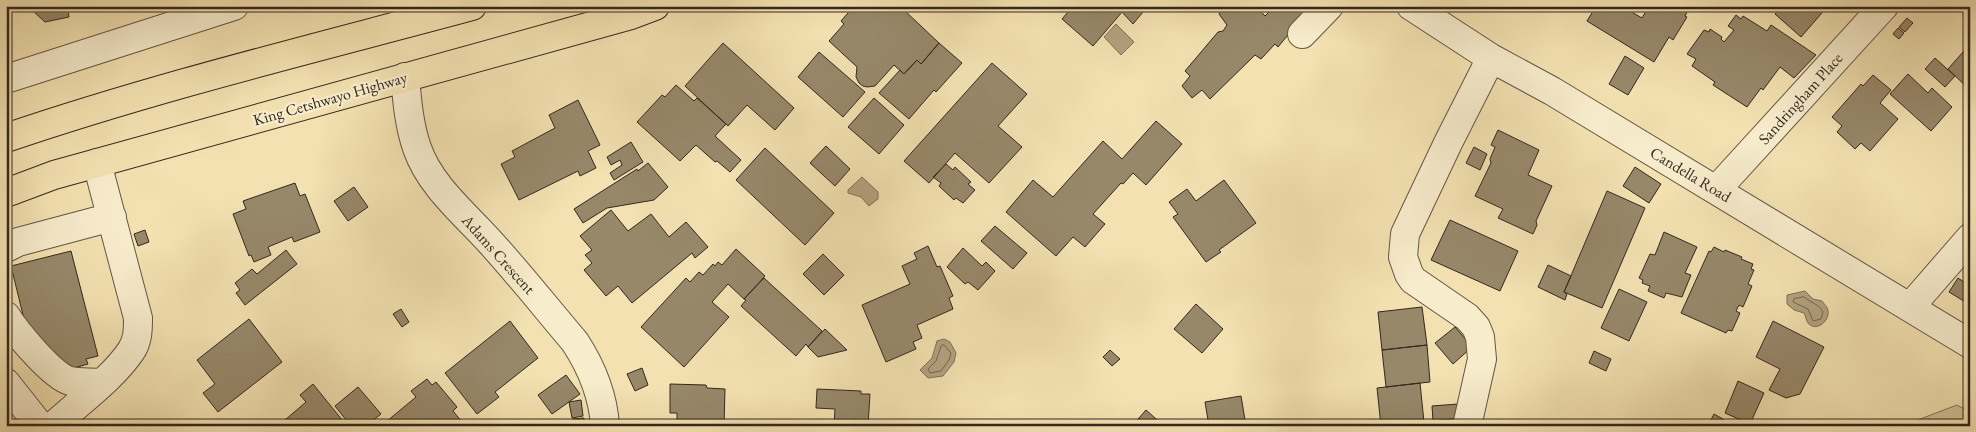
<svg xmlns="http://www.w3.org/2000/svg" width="1976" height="432" viewBox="0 0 1976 432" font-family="'EB Garamond',serif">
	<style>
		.green { fill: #d3c298; stroke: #84755b }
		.water { fill: #b2a27f; stroke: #807158 }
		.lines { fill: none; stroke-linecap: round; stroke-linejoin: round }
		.shore { stroke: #73654e; stroke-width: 1 }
		.building { fill: #97886a; stroke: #34281e }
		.minor-casing { stroke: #645643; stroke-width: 30 }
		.major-casing { stroke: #34281e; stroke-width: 30 }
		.minor { stroke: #f7eccc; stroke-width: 28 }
		.major { stroke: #f3e1b1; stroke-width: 28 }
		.labels { text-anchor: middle; stroke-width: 4.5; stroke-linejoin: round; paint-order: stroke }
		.street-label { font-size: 16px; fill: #34281e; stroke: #f7eccc }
	</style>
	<rect width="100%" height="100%" fill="#f3e1b1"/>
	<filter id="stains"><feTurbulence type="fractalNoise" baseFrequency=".004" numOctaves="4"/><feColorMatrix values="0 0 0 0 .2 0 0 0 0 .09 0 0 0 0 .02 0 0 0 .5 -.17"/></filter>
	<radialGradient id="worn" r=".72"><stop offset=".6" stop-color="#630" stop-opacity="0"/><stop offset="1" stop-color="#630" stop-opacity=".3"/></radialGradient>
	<path class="green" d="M1957 405 1970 412V426H1902Z"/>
	<path class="water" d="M1116 24 1134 42 1121 55 1104 37Z
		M862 177 878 192V199L869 206 861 197 848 193V190Z
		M1805 291 1813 299 1822 301C1824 304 1828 307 1828 311 1830 320 1817 332 1809 324 1806 322 1806 316 1804 313L1794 310 1787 304V295Z
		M944 339 950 342 956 353 954 362 943 376 928 378 920 370 932 358 937 341Z"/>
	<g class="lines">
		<path class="shore" d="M1804 297C1811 303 1819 304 1823 312L1821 319 1813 321 1808 309 1793 302 1794 299Z
			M944 345 951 353 949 360 941 371 930 373 928 369 936 361 941 346Z"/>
	</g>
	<path class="building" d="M33 6H67L69 17 45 22 33 11Z
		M854 6H908L904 10 939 43 921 64 917 60 904 74 894 65 875 86 867 87 863 86 859 83 856 77 857 67 829 41 844 24 841 21Z
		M1073 6H1148L1133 24 1122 12 1093 46 1062 19Z
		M1223 6 1227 9 1229 6H1258L1257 7 1265 16 1275 6 1311 7 1278 47 1275 44 1261 59 1255 55 1210 99 1202 90 1192 98 1182 86 1190 76 1185 71 1218 32 1223 31 1227 25 1219 14Z
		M1596 6H1621L1642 18 1649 6H1690L1685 16 1687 17 1673 40 1669 37 1654 62 1587 21Z
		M1782 6H1828L1801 37 1775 14Z
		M1964 6H1970V18L1960 10Z
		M1736 15 1741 19 1743 16 1767 31 1771 25 1816 55 1794 78 1780 67 1763 90 1761 88 1747 107 1713 85 1715 82 1692 66 1696 59 1687 54 1704 30 1709 32 1710 29 1722 37 1721 39 1724 42 1734 30 1728 26Z
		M1907 18 1913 23 1905 32 1899 27Z
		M1898 28 1904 33 1899 39 1893 34Z
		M723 43 794 108 775 130 747 105 728 126 685 86Z
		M939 43 962 63 936 92 934 90 909 119 879 93 900 70 904 74 917 60 921 64Z
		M1970 44V90L1948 69Z
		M819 52 865 92 843 117 798 77Z
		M1625 56 1644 68 1628 95 1609 84Z
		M1935 58 1955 76 1945 87 1925 69Z
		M992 63 1027 94 998 126 1022 147 989 183 955 153 929 183 904 161Z
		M1908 74 1928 93 1932 88 1952 107 1931 131 1890 94Z
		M1873 75 1891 90 1880 103 1898 119 1870 151 1861 143 1855 149 1837 132 1842 126 1832 117 1861 84 1863 86Z
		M676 85 694 101 697 98 726 124 715 136 741 160 730 172 717 161 715 162 696 145 680 161 637 122 662 95 665 97Z
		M874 98 904 125 879 154 848 127Z
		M578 100 600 145 588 151 596 168 580 176 578 171 519 200 501 164 515 157 512 151 555 128 549 115Z
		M1156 121 1182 144 1146 185 1133 173 1123 184 1121 183 1093 214 1105 224 1085 247 1073 237 1056 256 1006 212 1033 180 1053 197 1103 141 1122 159Z
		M1498 130 1539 150 1528 175 1552 186 1536 221 1537 225 1533 234 1498 218 1503 209 1475 196 1491 163 1490 159 1495 147 1491 145Z
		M631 142 643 162 614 180 610 173 622 165 620 160 611 165 607 157Z
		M826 146 850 169 835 186 810 163Z
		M1474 147 1487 154 1480 170 1466 163Z
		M765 148 834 213 805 245 736 180Z
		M648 163 668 187 654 200 607 208 583 223 574 209 637 169 638 171Z
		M946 164 953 170 955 167 971 182 968 184 975 190 963 203 956 198 954 200 939 186 941 183 933 177Z
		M1635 167 1661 184 1649 203 1623 186Z
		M1224 180 1256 223 1219 250 1221 252 1206 262 1173 217 1178 214 1169 202 1187 189 1196 201Z
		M295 183 300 196 305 194 320 232 294 242 292 237 268 247 271 255 254 262 251 255 249 256 233 214 246 209 243 201Z
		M354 187 368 207 348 221 334 201Z
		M1607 191 1645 208 1602 308 1564 292Z
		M611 210 628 231 651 214 669 237 686 222 708 247 695 258 692 253 632 303 618 286 606 296 584 270 592 263 585 255 592 250 580 236Z
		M1450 220 1518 251 1500 291 1431 260Z
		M995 226 1027 253 1013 269 981 241Z
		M145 230 149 242 138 246 134 234Z
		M1664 232 1697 247 1685 273 1691 275 1682 297 1666 293 1664 298 1648 291 1650 286 1642 283 1643 280 1639 278 1650 254 1655 255Z
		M928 246 937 267 940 266 953 296 949 298 953 309 917 325 922 338 913 342 916 349 886 362 862 305 910 284 902 266 917 259 914 253Z
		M1714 247 1724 252 1725 250 1742 257 1741 259 1753 264 1751 269 1754 270 1748 284 1752 286 1743 307 1739 305 1736 311 1740 313 1732 331 1728 330 1726 333 1681 313 1709 251 1711 252Z
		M963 248 982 266 986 262 995 271 978 290 968 282 965 284 947 267Z
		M736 249 765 276 744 299 728 284 712 302 729 317 684 367 641 327 686 278 690 282 699 272 703 275 713 264 715 266 718 262 722 265Z
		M286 250 297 264 245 305 236 293 240 290 235 283 252 269 257 274Z
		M71 251 98 356 86 359 88 364 70 369 69 364 63 366 25 323 11 266Z
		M823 254 844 275 824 295 803 274Z
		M1548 265 1571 276 1564 292 1567 294 1565 300 1538 287Z
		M764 278 822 331 808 347 806 344 796 356 741 306 746 300 744 299Z
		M1958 278 1970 286V298L1967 303 1949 292Z
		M1619 289 1647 302 1629 341 1601 328Z
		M1196 304 1223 329 1202 353 1174 329Z
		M1422 307 1427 345 1382 350 1378 312Z
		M401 309 409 322 402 327 393 314Z
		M249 319 282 362 218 412 203 393 215 384 197 360Z
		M510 321 538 358 495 392 499 397 477 414 445 373Z
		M1773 321 1824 347 1800 394 1786 398 1769 390 1780 369 1756 357Z
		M1455 327 1472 347 1453 364 1435 343Z
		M825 329 847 350 818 357 808 347Z
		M1427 345 1430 382 1386 387 1382 350Z
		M1110 350 1120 359 1112 366 1103 357Z
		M1594 351 1611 359 1606 371 1589 363Z
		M642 368 648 385 635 391 627 374Z
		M566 375 580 394 552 414 538 395Z
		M427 379 432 385 436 382 457 407 453 411 462 422 457 426H381L416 397 411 391Z
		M1738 381 1764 393 1750 424 1725 413Z
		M1420 383 1424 422 1381 426 1377 388Z
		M313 384 347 426H278L306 402 300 395Z
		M670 384 706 385 707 388 725 389 724 426H677V413H670Z
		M358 387 381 414 366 426H351L335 406Z
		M817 389 861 391V394H870L868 426H834L835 409 816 408Z
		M1241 396 1246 426H1209L1205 402Z
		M581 400 583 416 572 418 569 402Z
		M1458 404 1460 418 1433 421 1432 406Z
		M1146 410 1164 426H1132Z
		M1714 414 1730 423 1728 426H1708Z
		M584 418V426H573V419Z
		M1444 420 1445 426H1418V422Z
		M1409 423V426H1388Z"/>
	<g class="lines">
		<defs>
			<path id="minor" d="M1411 6 1491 58 1552 91 1970 344
				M1302 34 1329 6
				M405 77C407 100 409 125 417 148 430 186 465 214 491 243 520 275 547 309 575 342 592 368 603 394 605 426
				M6 79 234 6
				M1717 189 1884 6
				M6 248 18 242 112 217
				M1910 307 1970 238
				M6 316C16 332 52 376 70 381 79 383 91 382 101 383
				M6 383 40 426
				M53 426C78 403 112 379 131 351 138 341 138 329 138 318L97 163
				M1467 426 1482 359 1480 337 1476 327 1467 317 1413 280 1409 274 1403 257 1405 234 1448 143 1491 58"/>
			<path id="major" d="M6 138C159 86 316 48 472 6
				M6 193 54 175 631 15 655 6"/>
		</defs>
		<use href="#minor" class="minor-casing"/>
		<use href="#major" class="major-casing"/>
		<use href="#minor" class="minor"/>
		<use href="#major" class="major"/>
	</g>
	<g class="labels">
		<g class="street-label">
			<text transform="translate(330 98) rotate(-16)" y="6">King Cetshwayo Highway</text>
			<text transform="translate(1800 98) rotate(-48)" y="6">Sandringham Place</text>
			<text transform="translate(1691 174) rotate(31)" y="6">Candella Road</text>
			<text transform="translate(499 254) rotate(48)" y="6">Adams Crescent</text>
		</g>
	</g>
	<rect width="1976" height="432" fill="none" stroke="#f3e1b1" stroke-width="25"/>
	<rect x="8" y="8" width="1961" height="417" fill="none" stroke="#34281e" stroke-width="2.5"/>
	<rect x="12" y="12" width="1951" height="407" fill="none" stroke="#34281e"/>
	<rect width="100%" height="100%" filter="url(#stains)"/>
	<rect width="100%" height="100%" fill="url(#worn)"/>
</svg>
